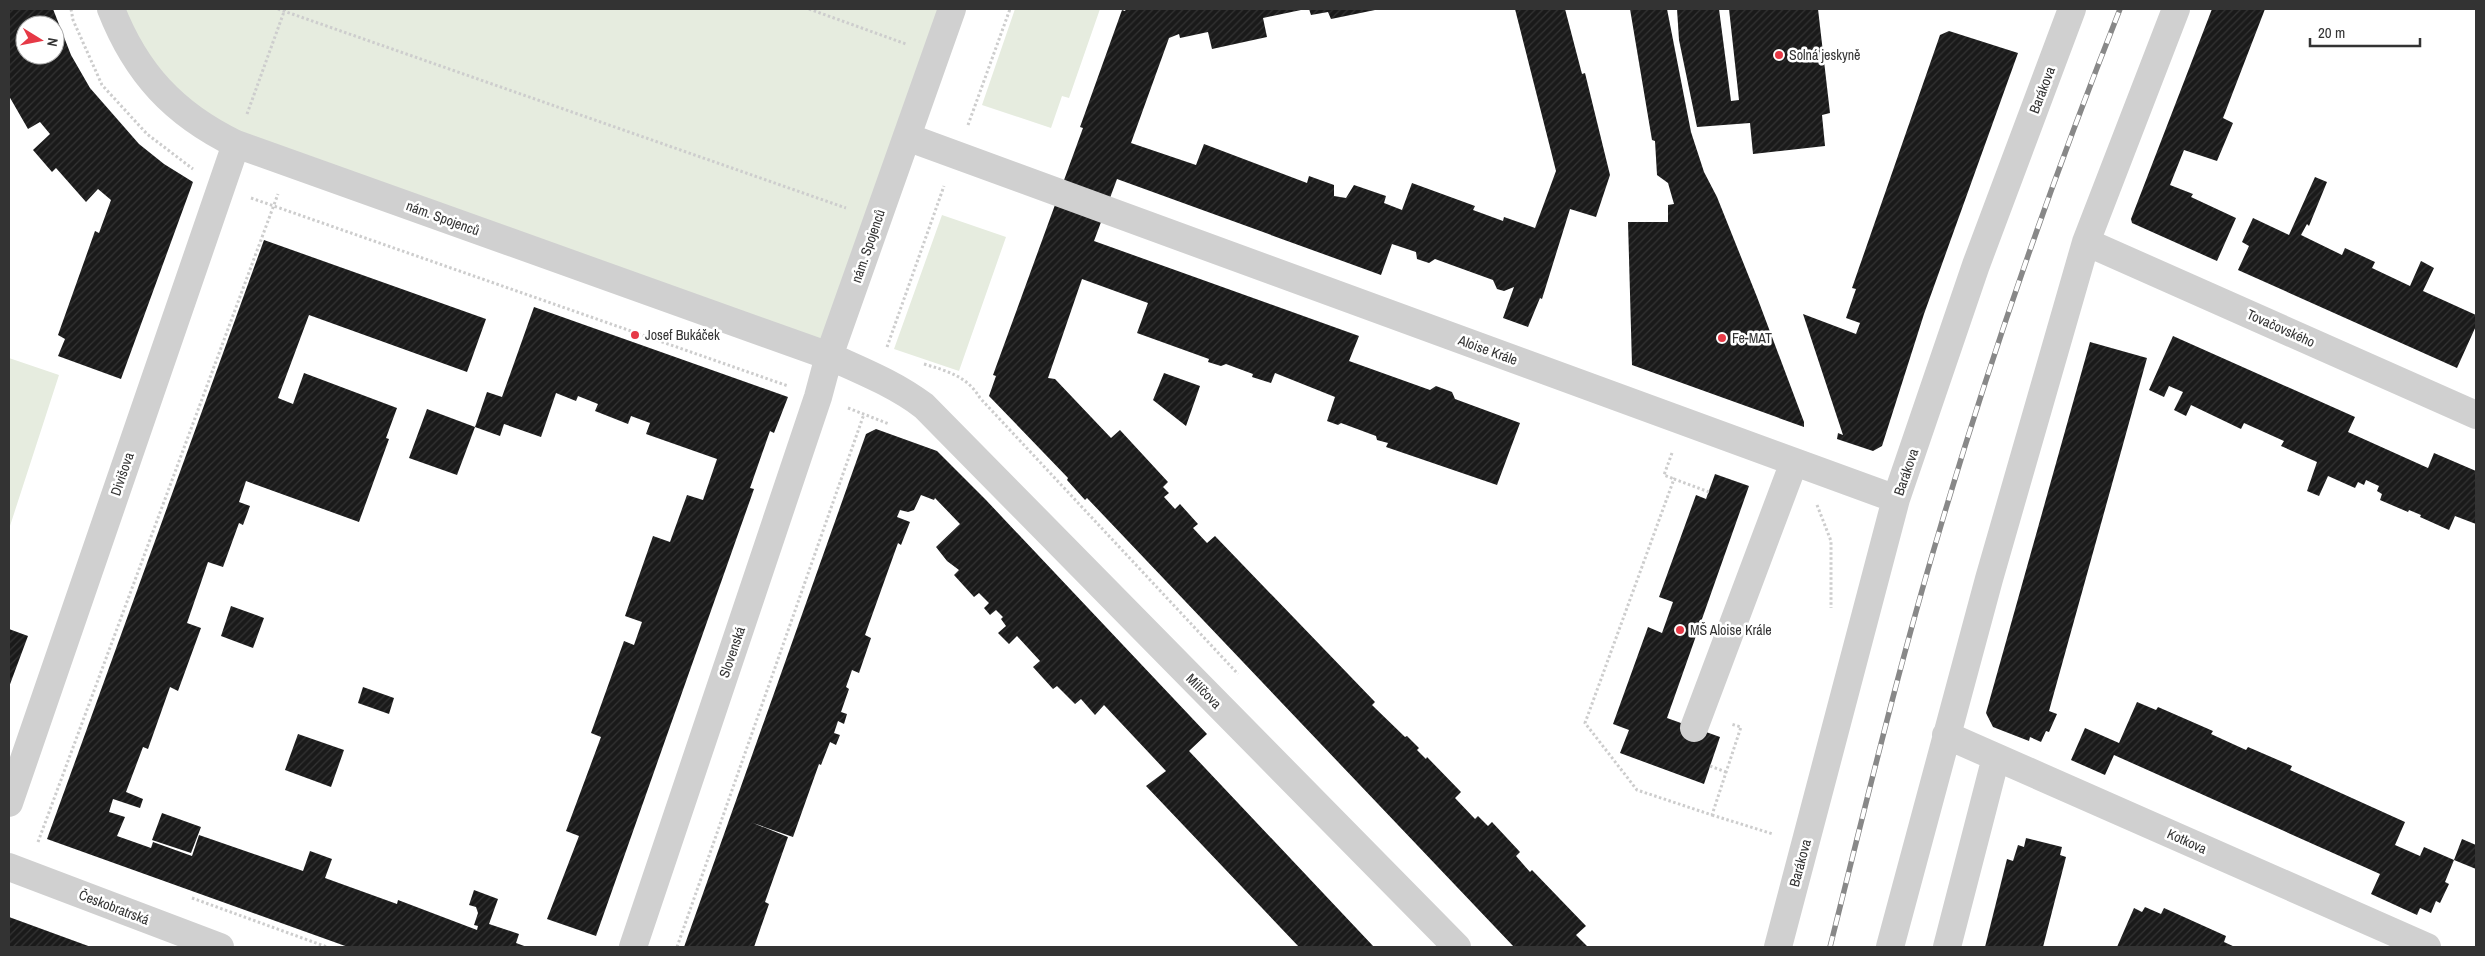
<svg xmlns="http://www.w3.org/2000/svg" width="2485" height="956" viewBox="0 0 2485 956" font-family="'Archivo Narrow',sans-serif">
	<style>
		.grass { fill: #e6ecdf }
		.building { fill: url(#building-hatch); fill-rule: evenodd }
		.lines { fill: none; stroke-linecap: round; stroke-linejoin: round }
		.path { stroke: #cdcdcd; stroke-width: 3; stroke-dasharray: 2.5 2.5; stroke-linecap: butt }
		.minor { stroke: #d0d0d0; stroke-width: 28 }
		.rail-casing { stroke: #888; stroke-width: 5.5 }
		.rail { stroke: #fff; stroke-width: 4; stroke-dasharray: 11; stroke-linecap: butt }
		.poi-dot { fill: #e63946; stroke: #fff; stroke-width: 2 }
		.labels { text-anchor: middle; stroke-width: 5; stroke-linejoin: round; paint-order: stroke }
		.poi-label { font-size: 14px; fill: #333; stroke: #fff; text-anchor: start }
		.street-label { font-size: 14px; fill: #333; stroke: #fff }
	</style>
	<defs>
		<pattern id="building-hatch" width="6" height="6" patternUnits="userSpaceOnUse" patternTransform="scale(1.25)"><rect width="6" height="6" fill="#1a1a1a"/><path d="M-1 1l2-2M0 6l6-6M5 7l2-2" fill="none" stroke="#333"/></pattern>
	</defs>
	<rect width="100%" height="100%" fill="#fff"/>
	<path class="grass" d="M118 9H946L825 343 228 127 167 85Z
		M1015 9H1100L1069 98 1062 96 1051 128 982 105Z
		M942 215 1006 237 959 371 894 349Z
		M9 358 59 375 9 529Z"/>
	<path class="building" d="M9 9H53L71 55 90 88 139 144 164 164 193 182 121 379 58 356 65 339 58 335 95 231 99 233 111 200 98 189 86 202 56 168 52 172 33 150 50 134 40 122 28 129 9 96ZM25 25H55V55H25Z
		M1126 9 1301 10 1263 18 1267 37 1212 49 1208 32 1180 38 1179 34 1169 38 1131 143 1196 165 1204 144 1307 183 1309 176 1334 185V196L1346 198 1354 185 1386 196 1384 203 1402 210 1412 183 1475 206 1473 210 1503 221 1504 217 1535 228 1556 171 1515 9H1565L1582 74 1585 73 1610 175 1596 217 1570 209 1542 299 1540 298 1528 327 1503 318 1514 287 1504 291 1497 289 1493 280 1435 259 1429 263 1417 259 1416 252 1392 244 1381 275 1117 179 1094 241 1359 336 1349 361 1430 390 1436 386 1452 392 1455 399 1520 423 1497 485 1386 447 1388 443 1377 440 1376 436 1341 423 1338 425 1327 421 1335 397 1275 373 1271 383 1252 377 1253 374 1226 364 1221 366 1208 362 1209 359 1137 333 1148 303 1082 279 1048 378 1055 379 1111 438 1120 430 1168 482 1163 487 1169 493 1164 497 1175 509 1180 504 1198 524 1193 528 1207 543 1215 536 1375 702 1372 705 1405 737 1407 736 1419 748 1417 750 1426 759 1427 757 1461 792 1455 798 1475 819 1478 816 1488 826 1492 822 1520 852 1516 856 1530 872 1532 870 1586 926 1576 935 1588 947H1514L1087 498 1085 500 1067 480 1068 478 989 396 996 376 993 375 1083 128 1080 127 1122 10 1125 11Z
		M1309 9H1375V10L1331 19 1328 12 1311 15Z
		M1630 9H1667L1691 132 1704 172 1717 197 1757 297 1804 422V427L1632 365 1628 222H1668V205L1674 204 1668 183 1657 175 1655 141 1652 140Z
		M1677 9H1719L1731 101 1739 100 1729 9H1818L1830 113 1822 115 1825 146 1753 154 1750 123 1697 127 1679 40Z
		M2212 9H2265L2223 118 2233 123 2217 161 2184 150 2170 185 2193 194 2191 197 2236 218 2217 261 2132 223 2131 219Z
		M1949 31 2018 53 1924 314 1882 446 1873 451 1837 439 1838 433 1843 435 1803 314 1856 334 1860 323 1846 318 1856 289 1852 288 1940 35Z
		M2315 177 2327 182 2309 226 2307 224 2301 235 2342 255 2345 248 2375 262 2372 268 2410 286 2421 261 2423 262 2434 268 2423 291 2476 315V326L2457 368 2238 270 2249 246 2242 242 2253 218 2289 235Z
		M264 240 486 319 467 372 309 315 278 398 293 404 304 373 397 408 386 438 389 439 359 522 246 481 239 502 250 506 243 525 239 523 223 567 208 562 187 623 201 628 178 691 170 687 148 749 143 747 126 792 143 799 140 808 113 799 109 812 125 817 117 836 151 848 153 842 192 856 199 835 303 871 310 851 332 859 325 878 397 904 398 900 477 930 478 926 474 925 478 913 476 907 469 905 474 890 498 899 489 924 519 934 516 943 527 947H348L47 839Z
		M534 307 788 397 774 433 770 431 750 488 754 489 596 936 547 919 579 836 566 831 601 737 591 733 624 641 634 645 642 622 625 616 653 536 670 542 687 495 703 500 717 459 646 434 650 423 631 416 628 424 595 411 598 404 578 396 576 401 556 393 541 437 504 424 500 436 475 427 487 392 502 397Z
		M2173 336 2355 417 2348 432 2428 468 2434 453 2476 471V524L2455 516 2449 530 2420 517 2421 515 2409 510 2408 512 2380 500 2382 494 2377 491 2379 486 2366 480 2364 485 2358 482 2355 488 2328 476 2319 496 2307 491 2317 462 2281 446 2284 441 2244 423 2241 429 2191 405 2186 416 2174 410 2183 392 2169 386 2164 397 2149 390Z
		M2090 342 2147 358 2049 711 2057 714 2049 732 2046 731 2041 742 2030 737 2029 741 1993 727 1986 713Z
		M1164 373 1200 386 1186 426 1153 400Z
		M427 409 475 427 457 475 409 458Z
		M876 429 937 451 986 500 1207 734 1189 751 1374 947H1299L1146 786 1166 771 1104 705 1095 715 1081 699 1075 704 1057 686 1053 689 1033 667 1040 661 1017 636 1009 644 998 633 1006 626 1001 619 1003 617 996 610 990 615 984 608 989 603 979 593 974 597 954 575 959 570 947 561 936 547 960 524 935 498 934 500 921 495 914 510 908 512 900 510 897 517 910 522 901 545 898 543 865 635 871 638 859 673 852 670 846 687 849 689 841 712 847 714 844 724 838 721 834 733 840 735 836 745 830 742 821 765 819 764 793 837 753 823 788 837 765 902 769 904 754 947H684L866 434Z
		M1715 474 1749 486 1667 718 1720 737 1704 784 1620 753 1629 730 1613 724 1648 627 1662 633 1673 602 1659 597 1696 495 1706 499Z
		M231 606 264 618 253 648 221 636Z
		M9 629 28 636 9 687Z
		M363 687 394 698 389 714 358 703Z
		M2137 702 2156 710 2158 707 2213 731 2211 734 2246 750 2248 747 2292 766 2290 770 2405 822 2395 845 2420 856 2424 847 2454 860 2445 882 2449 884 2440 903 2436 901 2431 913 2420 908 2417 915 2371 894 2380 874 2114 755 2105 775 2071 760 2085 728 2119 743Z
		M298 734 344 750 331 787 285 770Z
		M162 813 201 827 191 853 152 840Z
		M2026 838 2062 847 2060 855 2066 857 2043 947H1985L2007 859 2013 861 2018 845 2024 847Z
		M2462 839 2476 845V869L2454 860Z
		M2145 907 2161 914 2164 908 2226 936 2224 942 2235 947H2117L2134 908 2142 912Z
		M9 917 91 947H9Z"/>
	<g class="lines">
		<path class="path" d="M71 9 73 20 102 85 147 134 193 169
			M278 9 846 208
			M809 9 906 44
			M247 114 285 9
			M968 125 1010 9
			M251 198 788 386
			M887 347 944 186
			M924 364C947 371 967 376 980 398L1238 674
			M848 408 889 424
			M1672 453 1664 475 1674 479
			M1709 492 1674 479 1585 723 1637 790 1712 815 1741 727 1731 724
			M1817 505 1831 541V608
			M1710 766 1726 772
			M1712 815 1773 834
			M38 842 278 194
			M192 898 327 947
			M677 947 864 414"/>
		<path class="minor" d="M111 9C136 73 174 114 236 144L829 356C862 371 895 384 924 406L1457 947
			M907 137 1896 499
			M2086 242 2476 415
			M1694 728 1794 462
			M1946 735 2427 947
			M9 803 236 144
			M9 867 220 947
			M633 947 818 397 829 356 952 9
			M1778 947 1896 499 1976 265 2072 9
			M1890 947 1989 579 2086 242 2176 9
			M1947 947 1996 757"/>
		<defs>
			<path id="rail" d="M1830 947C1865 808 1898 669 1939 532 1991 355 2052 181 2120 9"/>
		</defs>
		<use href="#rail" class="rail-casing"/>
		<use href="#rail" class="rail"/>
	</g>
	<g class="poi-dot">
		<circle cx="1779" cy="55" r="5"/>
		<circle cx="635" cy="335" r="5"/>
		<circle cx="1722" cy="338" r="5"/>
		<circle cx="1680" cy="630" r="5"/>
	</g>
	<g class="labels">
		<g class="poi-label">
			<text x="1789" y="60">Solná jeskyně</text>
			<text x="645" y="340">Josef Bukáček</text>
			<text x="1732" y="343">Fe-MAT</text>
			<text x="1690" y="635">MŠ Aloise Krále</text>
		</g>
		<g class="street-label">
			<text transform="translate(2042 90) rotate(-69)" y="5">Barákova</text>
			<text transform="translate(443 218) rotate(20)" y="5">nám. Spojenců</text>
			<text transform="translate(868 246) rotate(-71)" y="5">nám. Spojenců</text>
			<text transform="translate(2281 328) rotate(24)" y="5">Tovačovského</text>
			<text transform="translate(1488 350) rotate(20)" y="5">Aloise Krále</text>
			<text transform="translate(1906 472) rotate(-71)" y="5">Barákova</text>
			<text transform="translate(122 474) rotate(-71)" y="5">Divišova</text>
			<text transform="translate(732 652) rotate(-71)" y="5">Slovenská</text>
			<text transform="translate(1204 691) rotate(45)" y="5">Milíčova</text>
			<text transform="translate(2187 841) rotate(24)" y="5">Kotkova</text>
			<text transform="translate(1800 863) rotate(-75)" y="5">Barákova</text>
			<text transform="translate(114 907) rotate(21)" y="5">Českobratrská</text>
		</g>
	</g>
	<rect width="2485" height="956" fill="none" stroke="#333333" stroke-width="20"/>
	<g transform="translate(40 40) rotate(100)"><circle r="24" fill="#ffffff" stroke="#adadad"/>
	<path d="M0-4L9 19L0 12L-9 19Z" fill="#e63946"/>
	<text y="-8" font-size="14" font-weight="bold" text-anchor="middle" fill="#333333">N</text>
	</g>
	<path d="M2310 38v8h110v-8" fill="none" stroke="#333333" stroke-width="2.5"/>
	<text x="2318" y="38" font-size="15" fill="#333333" stroke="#ffffff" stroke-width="4" paint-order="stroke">20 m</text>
</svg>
